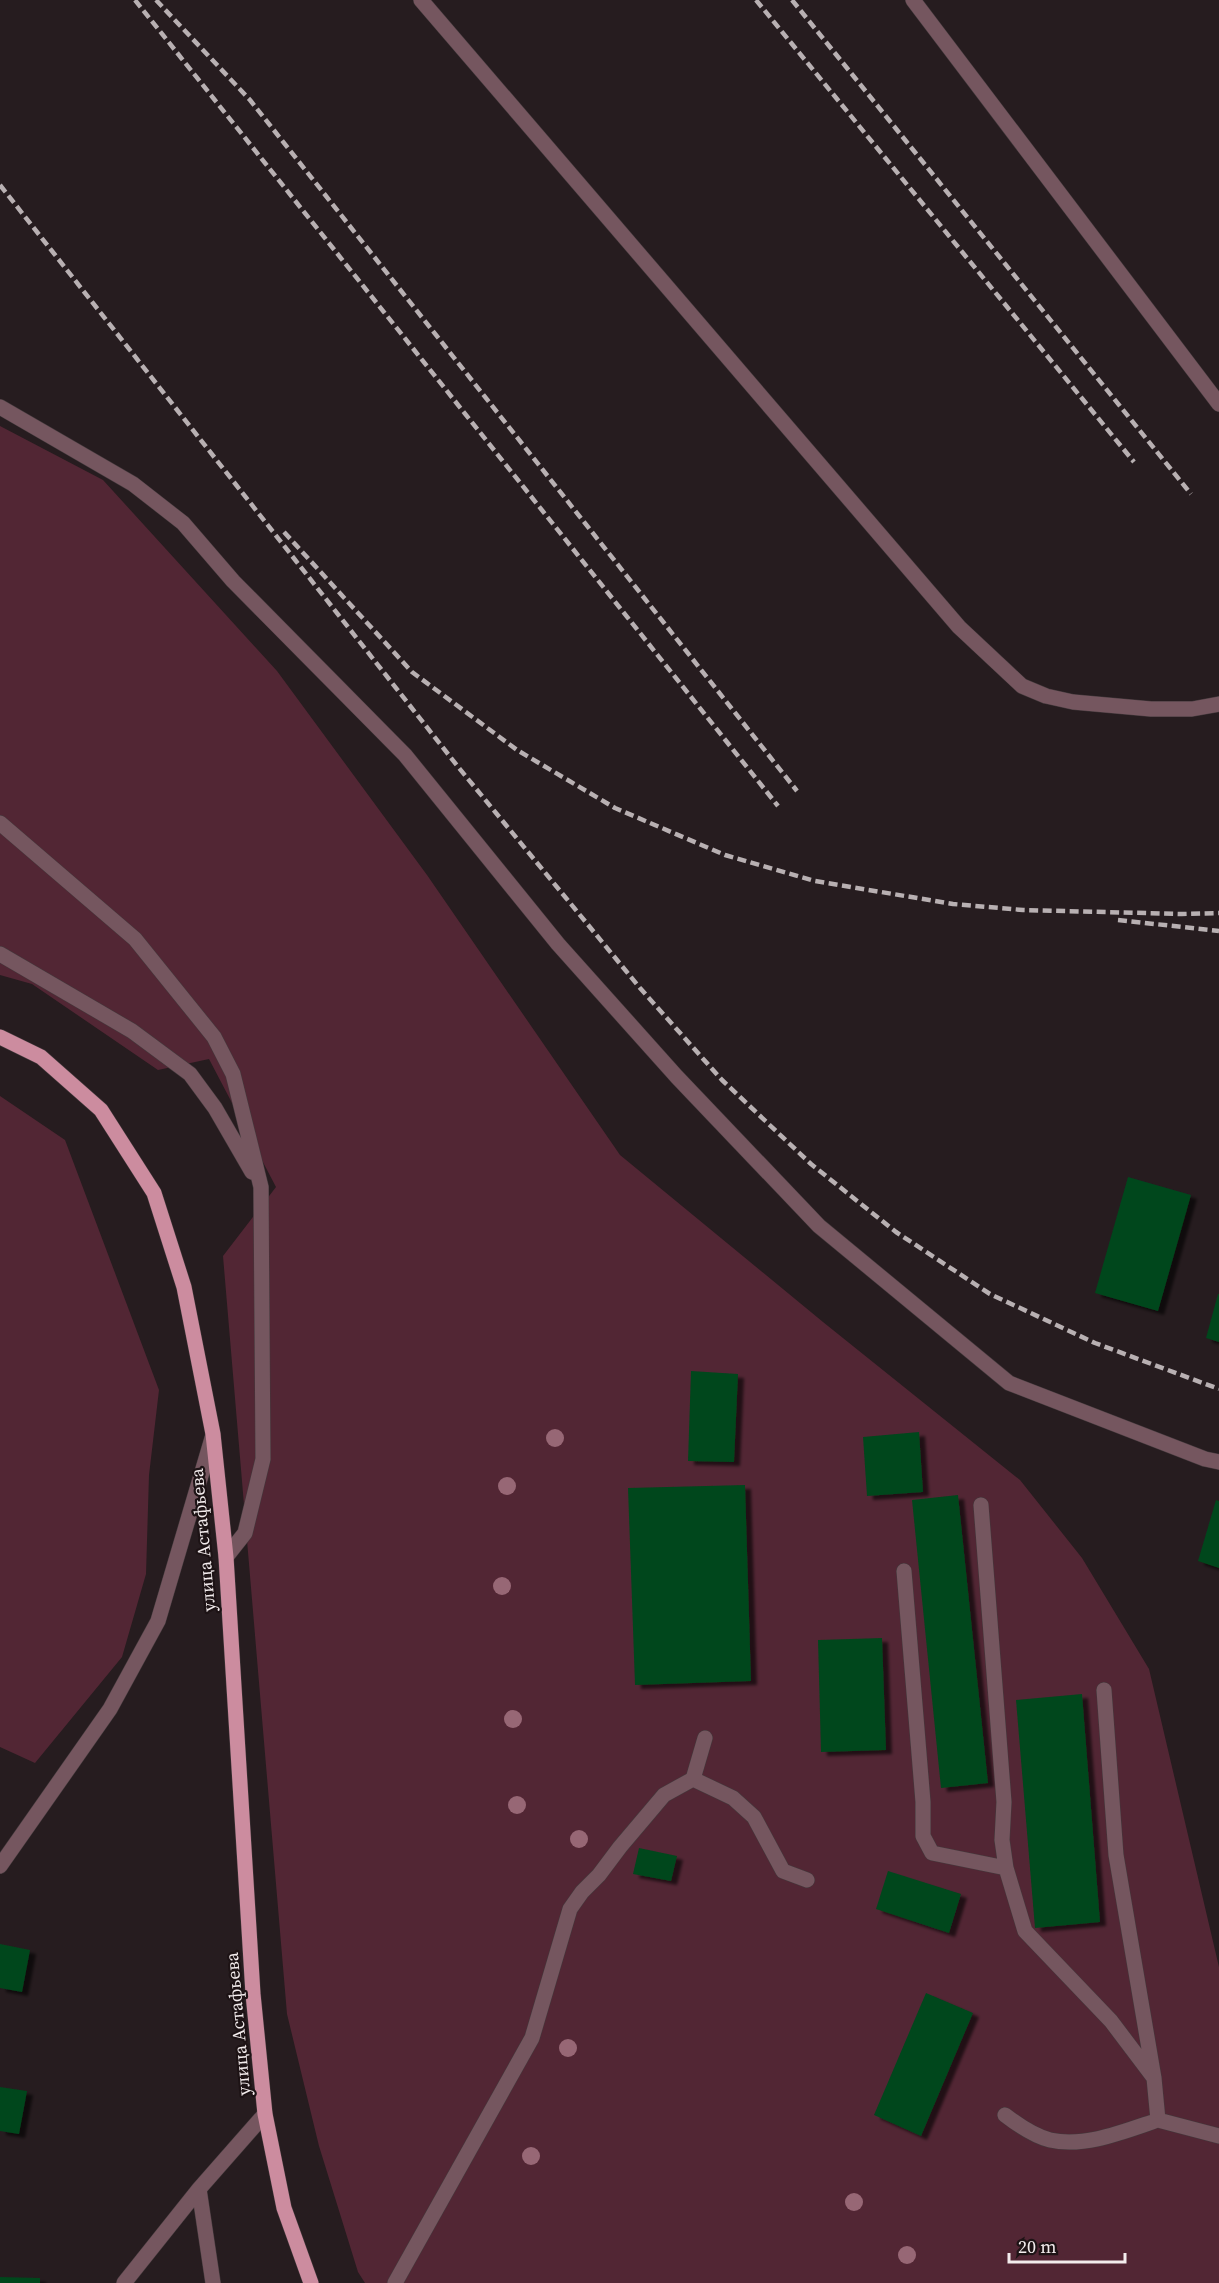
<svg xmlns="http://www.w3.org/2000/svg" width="1219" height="2283" viewBox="0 0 1219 2283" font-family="'Source Serif 4',serif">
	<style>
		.green { fill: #522634 }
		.building { fill: #02461c; filter: url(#shadow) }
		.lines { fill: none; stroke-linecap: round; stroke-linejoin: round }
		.lane-casing { stroke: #43393c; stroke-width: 16 }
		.street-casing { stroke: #43393c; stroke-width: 16 }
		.primary-casing { stroke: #43393c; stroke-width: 16 }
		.lane { stroke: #75565f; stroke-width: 15 }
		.street { stroke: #75565f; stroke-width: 15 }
		.primary { stroke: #cc8c9f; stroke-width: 15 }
		.rail { stroke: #b8b0b2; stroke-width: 4.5; stroke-dasharray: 9 4.5; stroke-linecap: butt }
		.tree { fill: #976775 }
		.labels { text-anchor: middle; stroke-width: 4.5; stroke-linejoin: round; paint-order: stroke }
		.street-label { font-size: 18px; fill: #f3eced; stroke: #1d1315 }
	</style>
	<defs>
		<filter id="shadow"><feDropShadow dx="6" dy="4" stdDeviation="1.5" flood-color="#0009"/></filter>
	</defs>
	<rect width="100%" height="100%" fill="#261c1f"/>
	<path class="green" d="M0 426 103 480 277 671 427 875 620 1155 823 1322 1020 1480 1082 1558 1149 1669 1219 1967V2283H365L358 2272 319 2146 287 2014 223 1256 276 1187 209 1059 158 1070 32 984 0 975Z
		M0 1096 65 1140 159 1390 149 1475 146 1574 122 1657 35 1763 0 1747Z"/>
	<path class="building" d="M1128 1177 1191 1195 1158 1311 1095 1293Z
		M1218 1294H1219V1342L1206 1338Z
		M691 1371 738 1374 734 1462 688 1461Z
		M919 1432 923 1492 867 1496 863 1437Z
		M745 1485 751 1681 635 1685 628 1488Z
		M958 1495 988 1783 941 1788 912 1500Z
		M1216 1500 1219 1501V1568L1198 1561Z
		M882 1638 886 1750 821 1752 818 1640Z
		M1082 1694 1100 1922 1035 1928 1016 1700Z
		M639 1848 677 1856 671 1881 633 1874Z
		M888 1871 961 1894 949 1933 876 1909Z
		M0 1944 30 1950 22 1992 0 1988Z
		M926 1993 973 2013 921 2136 874 2115Z
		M0 2087 27 2091 19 2134 0 2131Z
		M0 2277 40 2278V2283H0Z"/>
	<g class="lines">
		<defs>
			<path id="lane" d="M421 0 959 627 1022 686 1046 696 1073 702 1151 709H1192L1219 704
				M913 0 1219 404
				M0 407 133 484 183 523 233 581 405 755 558 944 677 1077 819 1226 1009 1383 1205 1459 1219 1462
				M0 823 135 939 214 1037 233 1074 261 1187 263 1459 245 1533 226 1557
				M0 954 132 1031 190 1074 215 1108 252 1172
				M981 1505 1004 1802 1002 1840 1006 1868 1025 1931 1111 2021 1154 2078
				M904 1571 923 1802V1836L932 1853 1006 1868
				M1104 1690 1116 1855 1154 2078 1158 2120 1219 2136
				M693 1779 733 1798 754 1817 783 1871 807 1880
				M0 1866 110 1709 158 1621 213 1435
				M1005 2115C1018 2125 1034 2136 1050 2140 1085 2148 1125 2131 1158 2120
				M395 2283 532 2038 570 1909 582 1892 599 1875 620 1847 664 1795 693 1779 705 1738"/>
			<path id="street" d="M199 2189 213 2283
				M124 2283 199 2189 265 2114"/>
			<path id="primary" d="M0 1037 41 1057 101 1110 154 1193 184 1287 213 1434 226 1557 253 1994 265 2114 284 2208 311 2283"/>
		</defs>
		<use href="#lane" class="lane-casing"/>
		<use href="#street" class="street-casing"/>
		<use href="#primary" class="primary-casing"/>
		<use href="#lane" class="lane"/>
		<use href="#street" class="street"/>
		<use href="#primary" class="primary"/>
		<path class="rail" d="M135 0 778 806
			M156 0 250 100 797 791
			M756 0 1134 462
			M792 0 1191 494
			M0 185 459 768 640 988 722 1080 811 1164 896 1232 990 1294 1095 1343 1219 1389
			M284 532 412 672 517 750 615 808 725 855 815 881 953 904 1023 910 1182 914 1219 913
			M1118 920 1219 931"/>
	</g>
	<g class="tree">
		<circle cx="555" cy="1438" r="9"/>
		<circle cx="507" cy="1486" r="9"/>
		<circle cx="502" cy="1586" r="9"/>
		<circle cx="513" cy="1719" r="9"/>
		<circle cx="517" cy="1805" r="9"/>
		<circle cx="579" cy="1839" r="9"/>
		<circle cx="568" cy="2048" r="9"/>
		<circle cx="531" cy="2156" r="9"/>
		<circle cx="854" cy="2202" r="9"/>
		<circle cx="907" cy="2255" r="9"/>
	</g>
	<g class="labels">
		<g class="street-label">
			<text transform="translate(203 1540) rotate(-95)" y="6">улица Астафьева</text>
			<text transform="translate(238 2024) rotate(-95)" y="6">улица Астафьева</text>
		</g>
	</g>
	<path d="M1009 2253v9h116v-9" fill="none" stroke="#f3eced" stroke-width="3"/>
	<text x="1018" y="2253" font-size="18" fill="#f3eced" stroke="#1d1315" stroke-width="4.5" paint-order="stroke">20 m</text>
</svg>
